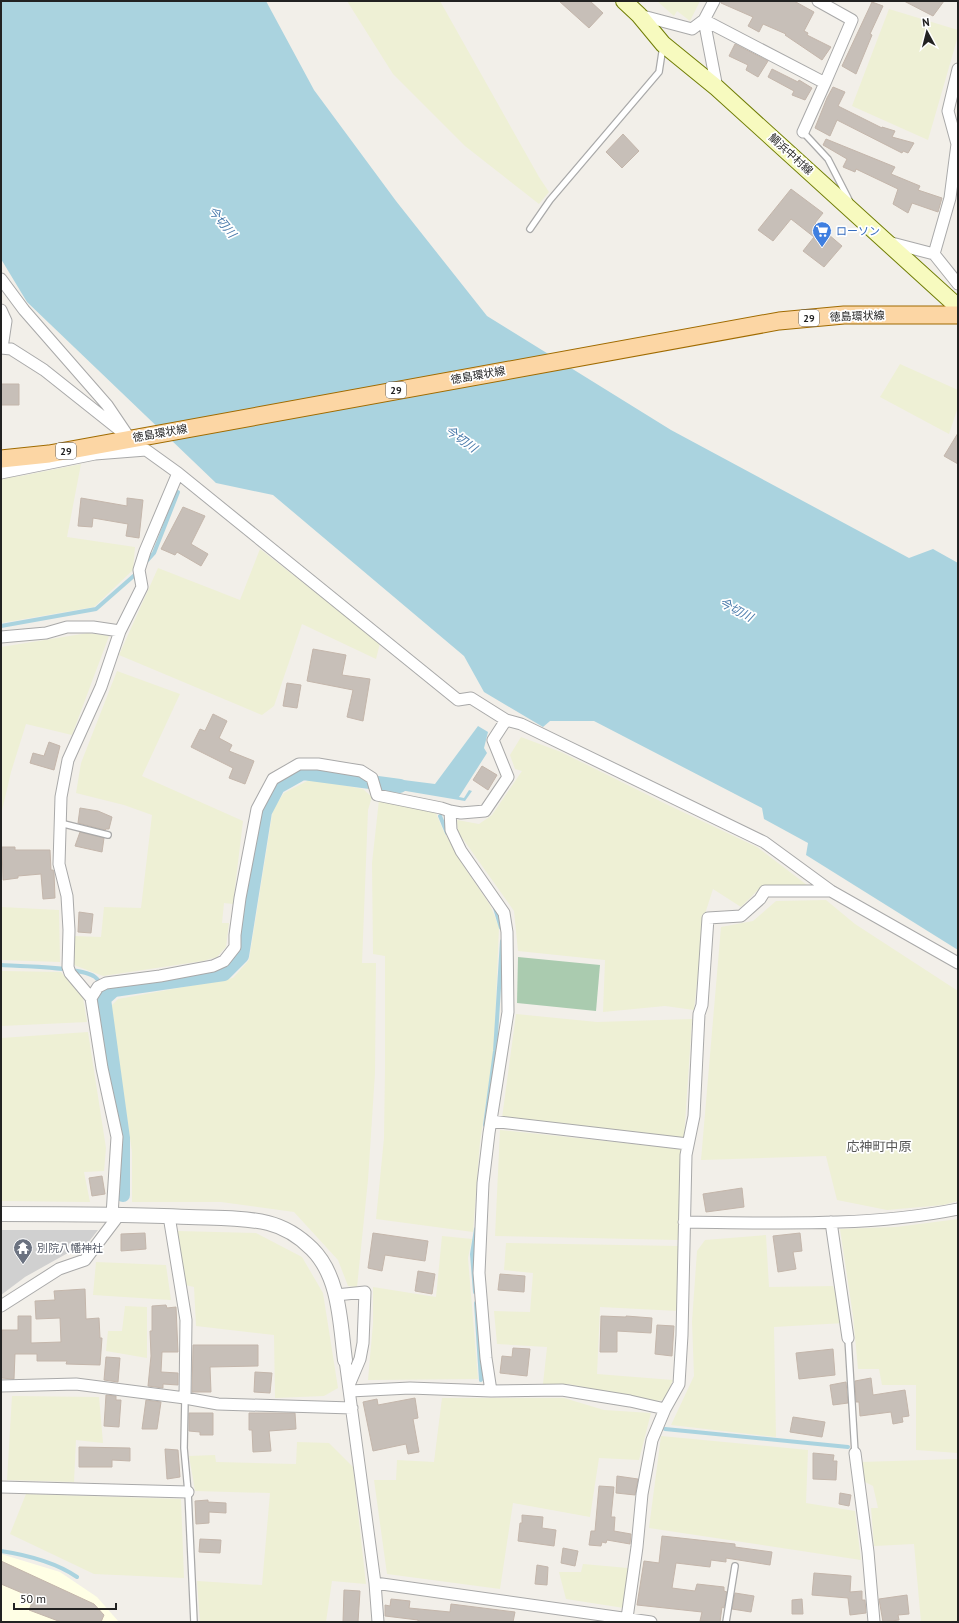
<svg xmlns="http://www.w3.org/2000/svg" width="959" height="1623" viewBox="0 0 959 1623" font-family="'PT Sans','Noto Sans JP',sans-serif">
	<style>
		.education { fill: #ffffe5 }
		.religious { fill: #d0d0d0 }
		.farmland { fill: #eef0d5 }
		.cemetery { fill: #aacbaf }
		.water { fill: #aad3df }
		.lines { fill: none; stroke-linecap: round; stroke-linejoin: round }
		.stream { stroke: #aad3df; stroke-width: 4 }
		.canal { stroke: #aad3df; stroke-width: 14 }
		.building { fill: #c7bfb8; stroke: #c4b6ab }
		.service-casing { stroke: #a9a9a9; stroke-width: 8 }
		.minor-casing { stroke: #a9a9a9; stroke-width: 13 }
		.tertiary-casing { stroke: #a9a9a9; stroke-width: 16 }
		.secondary-casing { stroke: #707d05; stroke-width: 18 }
		.primary-casing { stroke: #a06b00; stroke-width: 19 }
		.service { stroke: #fff; stroke-width: 5.5 }
		.minor { stroke: #fff; stroke-width: 11 }
		.tertiary { stroke: #fff; stroke-width: 14 }
		.secondary { stroke: #f7fabf; stroke-width: 16 }
		.primary { stroke: #fcd6a4; stroke-width: 17 }
		.labels { text-anchor: middle; stroke-width: 3.5; stroke-linejoin: round; paint-order: stroke }
		.shield { fill: #fff; stroke: #646464; stroke-width: 1 }
		.shield-label { font-size: 10px; font-weight: bold; fill: #222 }
		.street-label { font-size: 11px; fill: #222; stroke: #fff }
		.shop-label { font-size: 11px; fill: #366cbe; stroke: #fff; text-anchor: start }
		.worship-label { font-size: 11px; fill: #5b616d; stroke: #fff; text-anchor: start }
		.water-label { font-size: 12px; font-style: italic; fill: #4a7aab; stroke: #fff }
		.quarter-label { font-size: 13px; fill: #555; stroke: #fff }
	</style>
	<rect width="100%" height="100%" fill="#f2efe9"/>
	<path class="education" d="M1 1554 60 1572 97 1597 119 1622H1Z"/>
	<path class="religious" d="M1 1230H98L83 1249 66 1254 25 1277 1 1295Z"/>
	<path class="farmland" d="M347 1H440L539 177 549 192 539 204 465 146 393 74Z
		M657 1H700L690 21 677 11 674 16Z
		M889 9 958 30V36L928 140 852 106Z
		M900 364 958 390V407L949 434 880 397Z
		M81 464 67 537 135 547 133 570 94 607 1 623V478L21 476Z
		M260 549 380 643 376 659 302 624 274 706 262 715 119 655 158 568 240 600Z
		M88 633 109 636 72 735 26 724 11 772 1 815V647Z
		M117 671 180 694 142 776 243 821 233 904 224 903 222 923H229L226 947 217 957 203 961 103 976 74 965V936L101 937 104 907 141 908 152 815 124 805 76 793 81 763Z
		M521 737 561 752 670 806 757 847 807 885H763L741 907 713 889 704 917 694 1010 665 1006 603 1012 605 960 518 951 514 911 458 832 457 820 479 824 492 815 522 771 515 769 510 755Z
		M311 779 363 789 372 797 368 810 362 963H376L375 1073 368 1180 357 1287 348 1286 338 1260 294 1212 221 1202H132V1152L111 1006 118 999 233 978 249 960 273 809 284 793Z
		M379 800 435 811 443 830 465 868 490 905 499 927 494 1049 480 1142 473 1232 376 1219 384 1138 385 1068V956L373 954 372 863Z
		M826 900 855 924 958 991V1201L943 1205 887 1210 837 1200 826 1156 701 1160 721 927 753 921 776 901Z
		M1 907 59 910 60 962 1 960Z
		M1 971 61 972 83 998 87 1022 1 1026Z
		M516 1014 597 1022 692 1019 684 1139 502 1118Z
		M88 1032 106 1148 104 1171 84 1172 90 1202 1 1201V1038Z
		M500 1130 682 1149 678 1240 495 1236Z
		M958 1219V1453L916 1450V1385H882L879 1369H858L853 1316 840 1229 896 1227Z
		M177 1231 256 1233 302 1257 323 1293 338 1388 324 1396 275 1398 274 1335 196 1326 194 1287 185 1285Z
		M766 1235 769 1287 833 1286 845 1323 774 1327 776 1437 671 1425 694 1376 692 1322 697 1251 705 1240Z
		M442 1236 472 1239 468 1258 478 1379 368 1380 373 1323V1287L436 1297Z
		M506 1243 678 1246V1311L600 1307 597 1374 673 1380 664 1400 655 1401 568 1384H543L547 1347 497 1344 494 1311 530 1312 533 1273 504 1270Z
		M96 1262 166 1265 171 1300 93 1295Z
		M125 1306 147 1307V1358L106 1351 108 1331H122Z
		M12 1396 99 1397 103 1443 76 1440 74 1482 7 1480Z
		M442 1398H564L604 1410 651 1413 639 1460 599 1458 590 1517 513 1503 500 1589 387 1574 374 1480H396L397 1460 434 1462Z
		M661 1436 808 1450 806 1503 855 1511 861 1560 649 1528Z
		M297 1442 329 1443 353 1467 366 1584 332 1581 326 1622H200L197 1581 262 1585 270 1493 195 1491 189 1456 215 1455 216 1462 296 1464Z
		M958 1459V1622H921L914 1544 874 1546 871 1508H878L873 1486 865 1482 861 1462Z
		M26 1494 181 1499 184 1578 94 1574 10 1534Z
		M583 1564 628 1568 624 1608 566 1599 559 1572H581Z"/>
	<path class="cemetery" d="M518 957 600 965 596 1011 517 1003Z"/>
	<path class="water" d="M1 1H266L314 90 396 201 487 316 671 430 909 558 933 549 958 563V950L806 855 808 843 764 819 762 808 594 721H550L543 727 484 692 464 656 273 495 216 483 27 302 1 259Z
		M478 726 488 732 484 748 487 753 459 797 464 798 469 790 472 791 465 801 382 787 380 777 435 784Z"/>
	<g class="lines">
		<path class="stream" d="M145 563 154 553 178 492
			M1 626 96 609 137 573
			M440 816 447 833
			M495 908 501 928
			M1 965C20 966 82 967 95 977 101 982 105 989 110 994
			M485 1125 495 1051 502 941
			M475 1292 472 1254 476 1229
			M476 1303 481 1380
			M665 1429 848 1447
			M1 1551C27 1555 55 1562 77 1577"/>
		<path class="canal" d="M123 1195V1138L104 999 114 990 224 974 242 956 265 812 278 787 303 773 400 786"/>
	</g>
	<path class="building" d="M559 1H590L603 13 589 28Z
		M721 1H794L814 12 804 31 808 33 807 35 831 47 822 60 785 35 786 34 763 24 759 32 748 26 753 17 721 3Z
		M904 1H944L933 16Z
		M872 2 883 6 870 34 872 35 856 74 842 66Z
		M735 44 768 61 758 77 746 70 748 65 729 56Z
		M772 69 798 82 799 80 812 88 805 100 792 95 794 91 768 77Z
		M833 87 845 92 838 106 882 128V127L895 131 892 137 914 143 908 153 903 151 902 153 837 120 830 136 815 128 827 98Z
		M623 134 639 151 622 168 606 152Z
		M826 139 895 167 891 174 920 186 918 190 942 198 938 212 912 203 908 213 893 204 898 189 856 169 855 172 843 167 847 159 823 145Z
		M791 189 823 213 815 223 842 246 824 267 803 251 814 237 791 219 773 241 758 230Z
		M1 384H19V405H1Z
		M958 433V464L944 456Z
		M81 498 127 506V498L143 500 139 538 126 536 128 524 93 518 92 527 78 526Z
		M183 507 205 516 191 544 208 554 201 566 177 552 175 555 161 549Z
		M313 649 346 655 342 675 370 679 363 721 347 717 353 690 307 681Z
		M287 683 301 685 297 708 283 706Z
		M213 714 227 721 219 738 232 745 229 751 254 761 245 784 229 778 233 768 191 747 200 729 205 731Z
		M49 742 60 746 54 770 30 763 33 753 44 756Z
		M482 766 497 775 488 790 473 780Z
		M80 808 98 811 112 817 109 829H106L105 830 78 823Z
		M80 832 104 838 102 852 75 846Z
		M2 847H15V850H50L51 870H53L54 872 55 898 43 899 41 874 18 876V878L3 880Z
		M79 912 93 914 91 933 78 932Z
		M102 1176 105 1194 92 1196 89 1178Z
		M742 1188 744 1207 706 1212 703 1194Z
		M145 1233 146 1249 121 1251V1234Z
		M373 1233 428 1241 425 1261 385 1255 382 1271 368 1268Z
		M800 1233 802 1251 793 1252 796 1269 778 1272 773 1236Z
		M418 1271 435 1274 432 1294 415 1291Z
		M500 1274 525 1276 524 1292 498 1290Z
		M85 1289 86 1319 99 1318 100 1338H102L100 1365 66 1364 67 1361H37V1354H15L14 1379 1 1378 2 1330H18V1316H31V1343L61 1342 60 1318 36 1319 35 1301 55 1300 54 1291Z
		M166 1305 167 1308 176 1307 178 1352H162L161 1372 178 1373V1385L163 1384V1388L148 1386 151 1356 150 1331H152V1306Z
		M601 1316 626 1317V1316L652 1318 651 1333 617 1331V1352H600Z
		M657 1325 674 1326 672 1356 655 1354Z
		M193 1345H258V1366L210 1367 211 1392H192Z
		M513 1348 530 1349 527 1376 500 1373 502 1356 512 1357Z
		M833 1349 835 1375 799 1379 796 1353Z
		M106 1357 120 1358 118 1382 104 1380Z
		M255 1372 272 1373 270 1393 254 1392Z
		M871 1378 873 1395 905 1390 909 1416 902 1417 903 1422 893 1424 891 1412 860 1416 859 1402H856L855 1381Z
		M846 1382 848 1403 833 1405 830 1385Z
		M106 1395 116 1396V1400H121L119 1427 104 1426Z
		M415 1398 418 1418 413 1419 419 1452 408 1454 406 1444 373 1451 363 1402 377 1399 378 1405Z
		M146 1400 161 1402 157 1429H142Z
		M189 1413H213V1435H200V1432L189 1431Z
		M249 1413H295L296 1429 269 1431 271 1451 253 1452 252 1430H249Z
		M793 1417 825 1422 822 1437 790 1432Z
		M79 1447 130 1448V1461L112 1460V1467H79Z
		M165 1449 178 1450 180 1477 167 1479Z
		M813 1453 834 1455 833 1461H837L836 1480 813 1479Z
		M617 1476 638 1479 635 1495 616 1493Z
		M599 1486 614 1487 611 1517H615L614 1531 631 1534 630 1544 607 1540 606 1543 602 1542 601 1546 589 1545 591 1531H595Z
		M840 1493 851 1495 849 1506 839 1504Z
		M208 1500V1502L226 1503V1513L209 1512V1523L196 1524 195 1501Z
		M522 1515 543 1517 542 1528 556 1530 554 1546 518 1541 520 1523H522Z
		M662 1536 735 1544V1547L772 1552 770 1565 726 1558V1562L711 1560 710 1567 676 1563 672 1588 695 1591 697 1584 724 1587V1591L727 1592 724 1608 722 1607 720 1622 700 1621 702 1612 637 1605 644 1561 659 1563Z
		M200 1539 221 1540 220 1553 199 1552Z
		M563 1548 578 1551 575 1566 561 1563Z
		M1 1561 94 1604 104 1615 101 1622H61L29 1610 34 1598 1 1584Z
		M537 1565 548 1567 547 1585 535 1584Z
		M814 1573 851 1576 850 1592 862 1591V1600H865L866 1613 850 1615 848 1598 812 1595Z
		M344 1590 360 1591 358 1622H343Z
		M735 1593 754 1596 751 1612 732 1609Z
		M907 1595 909 1614 898 1615 899 1620 883 1622 879 1599Z
		M391 1599 410 1601 409 1608 450 1612 451 1604 515 1612 513 1622H418V1620L385 1616V1605L390 1606Z
		M802 1599 803 1614H792V1600Z"/>
	<g class="lines">
		<defs>
			<path id="service" d="M803 132 828 159 849 200
				M530 229 550 200 659 72 663 46
				M60 823 108 835
				M848 1338 855 1453
				M185 1398 184 1448 188 1492 194 1622
				M726 1622 735 1566"/>
			<path id="minor" d="M714 1 704 20 717 88
				M639 15 692 29 704 20 825 83 852 20 818 1
				M803 132 825 83
				M888 242 934 254 950 198 957 144 948 111 958 69
				M934 254 958 284
				M1 279 24 310 107 405 130 439
				M1 310 6 321 2 348
				M1 348 11 349 44 370 122 432
				M1 473 95 454 146 450 178 473 458 700 471 698 506 720 521 724 764 842 831 891 958 963
				M1 637 46 633 67 627H93L120 631
				M450 811 461 813 485 811 508 777 493 740 506 720
				M91 998 98 987 106 983 160 976 213 966 224 961 235 947V935L240 898 257 809 273 779 299 764H318L361 771 372 778 377 795 441 808 450 811 451 830 461 851 504 913 507 932 508 1012 489 1133 483 1183 479 1273 486 1358 491 1391
				M491 1121 688 1144
				M112 1215 117 1137 102 1068 91 998 70 973 68 967 69 930 67 896 59 864 61 797 68 760 101 687 120 631 142 587 139 570 145 551 178 473
				M169 1216 186 1320 185 1398
				M684 1222C775 1223 868 1227 958 1209
				M831 1222 848 1338
				M336 1295 365 1292 363 1343 360 1359 349 1385
				M1 1306 59 1269 85 1260 119 1215
				M345 1360 375 1583 378 1622
				M1 1386 76 1384 185 1398 218 1404 352 1408
				M350 1391 410 1388 491 1391 562 1390 630 1401 665 1409
				M855 1453 868 1552 874 1622
				M1 1487 188 1492
				M375 1583 651 1622
				M627 1618 637 1547 642 1494 652 1440 665 1409 679 1384 682 1335 686 1155 694 1116 699 1014 702 1005 708 918 741 916 760 899 765 891H831"/>
			<path id="tertiary" d="M1 1214C64 1214 127 1214 189 1217 215 1218 242 1217 268 1223 284 1227 300 1237 312 1249 340 1277 340 1323 345 1360"/>
			<path id="secondary" d="M624 1 639 15 663 44 717 88 958 307"/>
			<path id="primary" d="M1 459 49 454 779 321 844 315H958"/>
		</defs>
		<use href="#service" class="service-casing"/>
		<use href="#minor" class="minor-casing"/>
		<use href="#tertiary" class="tertiary-casing"/>
		<use href="#secondary" class="secondary-casing"/>
		<use href="#primary" class="primary-casing"/>
		<use href="#service" class="service"/>
		<use href="#minor" class="minor"/>
		<use href="#tertiary" class="tertiary"/>
		<use href="#secondary" class="secondary"/>
		<use href="#primary" class="primary"/>
	</g>
	<defs>
		<symbol id="supermarket-pin" viewBox="-11 -11 22 30"><path d="M0 17L-7.5 6A9.5 9.5 0 1 1 7.5 6Z" fill="#3f7fe0" stroke="#fff"/><path d="M-6-5.5h2.5l.6 2H6L4.5 2H-2.5L-4.4-4H-6ZM-1.5 3.2a1.3 1.3 0 1 0 .1 0ZM3 3.2a1.3 1.3 0 1 0 .1 0Z" fill="#fff"/></symbol>
		<symbol id="temple-pin" viewBox="-11 -11 22 30"><path d="M0 17L-7.5 6A9.5 9.5 0 1 1 7.5 6Z" fill="#6b7280" stroke="#fff"/><path d="M0-6L5-2H3V0L6.5 2.5H4V6H1.5V3h-3V6H-4V2.5H-6.5L-3 0V-2H-5Z" fill="#fff"/></symbol>
	</defs>
	<g fill-rule="evenodd">
		<use href="#supermarket-pin" x="811" y="220" width="22" height="30"/>
		<use href="#temple-pin" x="12" y="1237" width="22" height="30"/>
	</g>
	<g class="labels">
		<g class="shield">
			<rect x="799" y="310" width="20" height="16" rx="3"/>
			<rect x="386" y="382" width="20" height="16" rx="3"/>
			<rect x="56" y="443" width="20" height="16" rx="3"/>
		</g>
		<g class="shield-label">
			<text x="809" y="322">29</text>
			<text x="396" y="394">29</text>
			<text x="66" y="455">29</text>
		</g>
		<g class="street-label">
			<text transform="translate(791 154) rotate(42)" y="4">鯛浜中村線</text>
			<text transform="translate(857 316) rotate(-2)" y="4">徳島環状線</text>
			<text transform="translate(478 375) rotate(-10)" y="4">徳島環状線</text>
			<text transform="translate(160 433) rotate(-10)" y="4">徳島環状線</text>
		</g>
		<g class="shop-label">
			<text x="836" y="235">ローソン</text>
		</g>
		<g class="worship-label">
			<text x="37" y="1252">別院八幡神社</text>
		</g>
		<g class="water-label">
			<text transform="translate(222 222) rotate(51)" y="4">今切川</text>
			<text transform="translate(461 439) rotate(36)" y="4">今切川</text>
			<text transform="translate(736 610) rotate(28)" y="4">今切川</text>
		</g>
		<g class="quarter-label">
			<text x="879" y="1151">応神町中原</text>
		</g>
	</g>
	<rect width="959" height="1623" fill="none" stroke="#222222" stroke-width="4"/>
	<g transform="translate(927 32) rotate(353)" stroke="#ffffff" stroke-width="3" paint-order="stroke">
	<path d="M0-3L7 15L0 10L-7 15Z" fill="#222222"/>
	<text y="-6" font-size="11" font-weight="bold" text-anchor="middle" fill="#222222">N</text>
	</g>
	<path d="M14 1603v6h102v-6" fill="none" stroke="#222222" stroke-width="2"/>
	<text x="20" y="1603" font-size="12" fill="#222222" stroke="#ffffff" stroke-width="3" paint-order="stroke">50 m</text>
</svg>
